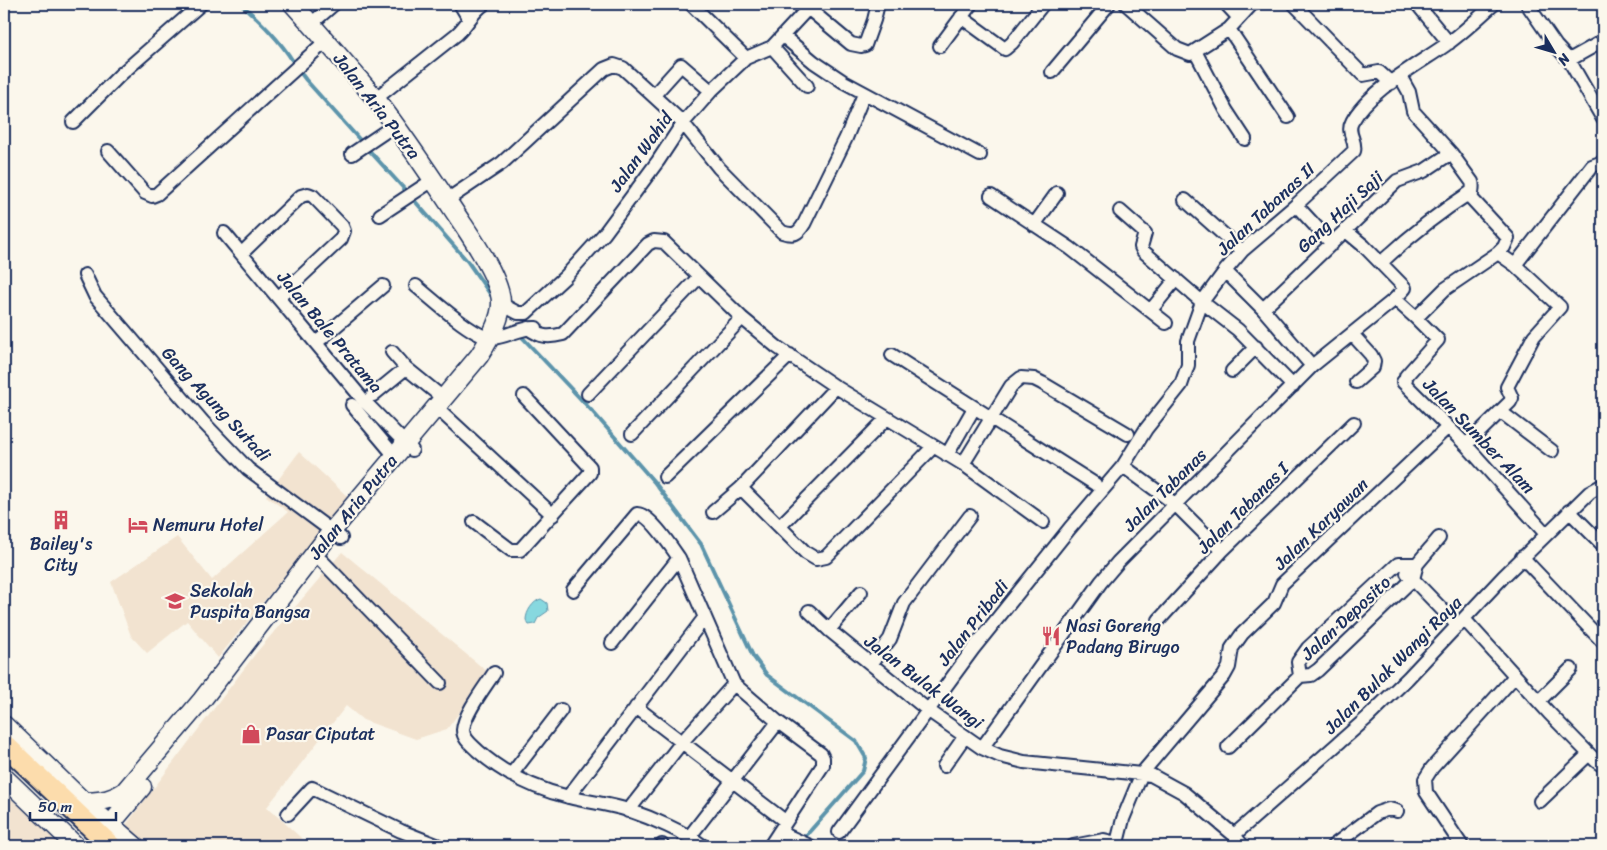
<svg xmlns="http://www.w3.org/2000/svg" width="1607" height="850" viewBox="0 0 1607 850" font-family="Sriracha,sans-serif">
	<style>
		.built { fill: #f2e3d0 }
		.water { fill: #87d8df; stroke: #5c94ab }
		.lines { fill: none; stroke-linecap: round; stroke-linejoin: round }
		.stream { stroke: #5c94ab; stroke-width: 4 }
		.minor-casing { stroke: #1b2f5e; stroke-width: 16 }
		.secondary-casing { stroke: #1b2f5e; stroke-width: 21 }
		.trunk-casing { stroke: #1b2f5e; stroke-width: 24 }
		.minor { stroke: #fbf7ec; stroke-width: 12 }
		.secondary { stroke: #fbf7ec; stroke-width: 18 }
		.trunk { stroke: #fcdcac; stroke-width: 20 }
		.labels { text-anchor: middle; stroke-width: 4.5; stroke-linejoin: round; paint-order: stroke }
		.street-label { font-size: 18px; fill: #1b2f5e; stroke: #fbf7ec }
		.poi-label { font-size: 18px; fill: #1b2f5e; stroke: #fbf7ec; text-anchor: start }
	</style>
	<rect width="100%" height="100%" fill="#fbf7ec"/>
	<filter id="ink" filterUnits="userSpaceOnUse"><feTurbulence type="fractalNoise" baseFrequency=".02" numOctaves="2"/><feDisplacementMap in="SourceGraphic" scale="10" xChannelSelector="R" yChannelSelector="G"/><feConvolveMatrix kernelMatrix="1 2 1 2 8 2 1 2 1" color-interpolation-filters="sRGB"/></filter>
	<g filter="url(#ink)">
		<path class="built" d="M299 452 348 497 218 658 187 621 147 653 131 636 111 582 177 537 212 580 288 512 266 496Z
			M342 552 489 673 447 729 416 739 363 720 346 706 267 807 310 846H149L126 825 256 653Z
			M4 792 62 846H37L32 842 27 846H4Z"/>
		<path class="water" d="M541 599 547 603 548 611 538 618 535 624 529 625 526 620C526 612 533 601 541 599Z"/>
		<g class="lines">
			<path class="stream" d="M241 4C261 22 280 40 294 63
				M300 72 306 80 359 139
				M367 148 407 192
				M413 199 468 262 493 298
				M521 336 592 411 655 483 701 544 753 656 767 675 856 741 866 758 863 771 803 839"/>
			<defs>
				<path id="minor" d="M460 4 469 19
					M691 4 746 58
					M1126 4 1177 49 1190 54 1229 29 1252 4
					M1226 4 1239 18
					M1294 4 1363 75 1379 72 1391 83
					M1417 4 1449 43
					M1527 4 1556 46 1569 60 1603 119
					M809 9 851 44 861 46 865 45 874 20 878 4
					M961 17 1005 49 1012 43 1043 4
					M311 24 334 4
					M1229 29 1288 117
					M783 36 814 62 844 82 980 155
					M940 46 971 4
					M772 47 807 86
					M1195 51 1226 110 1245 139
					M1569 60 1603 41
					M1052 72 1109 4
					M1400 76 1409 92 1413 111 1451 153 1472 182C1474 187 1471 193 1472 199L1508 238 1504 247 1498 253 1445 289 1416 318
					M654 95 681 65 711 91
					M375 99 457 34C468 24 472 12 484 4
					M73 122 120 75 201 4
					M108 151 145 193 152 196 157 194 326 41
					M352 154 395 125
					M991 196 1070 248 1166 323
					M447 200 502 163 604 69 614 65 623 68 683 123 719 168 782 232C794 236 798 234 804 224L846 138 864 94
					M1185 200 1242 251
					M1296 205 1332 244
					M1120 211 1145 233 1141 247 1143 251 1202 302 1238 330 1293 386
					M380 215 433 180
					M1034 225 1057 193
					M224 233 365 402 412 450
					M242 253 301 196 308 194 313 196 342 226 344 231 341 239 278 298
					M1385 259C1412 234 1440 212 1471 192
					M1515 265 1592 166 1603 162
					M1225 271 1263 309 1312 366
					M85 275 95 296 203 422 248 469 341 538
					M416 286C431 298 475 339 492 338 507 337 521 327 536 328
					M1395 299 1416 318 1438 340 1406 376V379L1403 382 1466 445 1546 534
					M501 304 518 313H526L565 277 604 234 658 161 683 123 711 91 746 58 772 47 812 4
					M1263 309 1397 181 1424 171 1451 153
					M1151 310 1176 279
					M528 328C540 337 548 338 563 334L648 244 654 241 664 242 742 318 777 347 836 387 963 464 1043 522
					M1352 334 1371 355 1374 361 1373 367 1356 382
					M316 343 383 286
					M392 352 406 368 443 398
					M892 355 1095 484
					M1232 371 1256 347
					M588 394 699 277
					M373 395 406 368
					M352 405 394 455
					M436 407 553 515
					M1501 412 1552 451
					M632 434 742 318
					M1466 445 1510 402 1512 398 1507 387 1534 336 1560 307 1515 265 1498 253
					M947 455 974 408
					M963 464 1011 386 1021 378 1034 379 1042 383 1128 434
					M1123 466 1175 504 1222 551
					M665 477 790 355
					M741 488 806 553 816 559 826 557 933 447
					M1569 511 1603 545
					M713 512 741 488 836 387
					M474 522 511 550H520L590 473V467L524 396
					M780 526 887 418
					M1522 557 1603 642
					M322 561 440 683
					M1407 573 1458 626
					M573 590 637 514C649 513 672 548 679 558L734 684 778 722 821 754 823 758V765L770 846
					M809 611 829 630 929 711 982 748 1000 756 1024 762 1151 775 1184 793 1234 835 1243 846
					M1464 619 1549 713 1596 761 1603 766
					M1159 620 1222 551 1354 423
					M829 630 861 592
					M612 643 679 558
					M871 664 890 639 904 603 970 516
					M494 673C485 687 464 714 463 730 463 739 472 745 478 751 504 774 535 789 569 797 588 802 609 804 628 810 652 818 684 832 703 846
					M1300 676 1298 662 1308 648 1398 564H1417
					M1539 701 1571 669
					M636 707 785 821
					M1228 747 1300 676 1311 675 1318 670 1413 579 1417 564 1439 538
					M982 748 1101 582 1118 562 1312 366 1395 299 1405 288 1364 246 1346 231
					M944 766 965 736
					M511 775 561 710
					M568 797 705 617
					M1540 801 1589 754
					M628 811 682 742 734 684
					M288 814 312 788 401 831 439 846
					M779 832 810 846
					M839 832 973 649 1070 528 1123 466 1146 429 1181 385 1188 365V341L1202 302 1225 271 1242 251 1296 205 1354 151C1357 141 1346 133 1352 122 1368 91 1419 64 1447 44 1464 32 1479 17 1494 4
					M1234 835 1367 718 1408 678 1503 577 1590 492 1603 485
					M690 836 778 722
					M662 846V845
					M1073 846 1104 840 1117 843
					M1121 846 1117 843 1123 819 1142 773 1224 676 1229 667 1232 648 1242 634 1274 603 1282 584 1448 427
					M1333 846 1377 813 1389 809 1397 811
					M1462 846 1426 792 1425 779 1432 768 1515 676"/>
				<path id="secondary" d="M4 725 84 802 135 846
					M4 777 76 846
					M84 802C99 801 111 801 124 792L202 700 332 531 479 356C488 342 501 320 501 304 502 282 474 241 462 223 434 181 406 138 375 98 348 66 321 35 293 4
					M110 825 142 787"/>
				<path id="trunk" d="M4 744 111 846"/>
			</defs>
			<use href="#minor" class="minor-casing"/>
			<use href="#secondary" class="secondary-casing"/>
			<use href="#trunk" class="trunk-casing"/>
			<use href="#minor" class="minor"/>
			<use href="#secondary" class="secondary"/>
			<use href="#trunk" class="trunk"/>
		</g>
	</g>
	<defs>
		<symbol id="building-bare" viewBox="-9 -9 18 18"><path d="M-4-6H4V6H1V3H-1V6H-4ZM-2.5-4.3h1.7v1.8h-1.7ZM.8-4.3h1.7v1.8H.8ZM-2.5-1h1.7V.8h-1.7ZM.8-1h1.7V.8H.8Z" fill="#d1495b" stroke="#fbf7ec" stroke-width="2.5" paint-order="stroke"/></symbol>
		<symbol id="hotel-bare" viewBox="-9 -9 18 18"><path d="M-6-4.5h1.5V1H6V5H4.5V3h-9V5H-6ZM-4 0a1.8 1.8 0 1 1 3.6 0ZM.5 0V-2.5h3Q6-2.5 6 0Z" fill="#d1495b" stroke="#fbf7ec" stroke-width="2.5" paint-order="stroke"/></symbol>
		<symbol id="school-bare" viewBox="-9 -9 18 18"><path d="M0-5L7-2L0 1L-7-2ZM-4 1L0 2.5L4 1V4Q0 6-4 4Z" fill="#d1495b" stroke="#fbf7ec" stroke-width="2.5" paint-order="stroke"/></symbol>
		<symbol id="restaurant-bare" viewBox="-9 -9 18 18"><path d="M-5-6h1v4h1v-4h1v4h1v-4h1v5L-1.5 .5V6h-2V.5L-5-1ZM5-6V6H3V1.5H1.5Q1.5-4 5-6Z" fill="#d1495b" stroke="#fbf7ec" stroke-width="2.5" paint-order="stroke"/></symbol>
		<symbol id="shop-bare" viewBox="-9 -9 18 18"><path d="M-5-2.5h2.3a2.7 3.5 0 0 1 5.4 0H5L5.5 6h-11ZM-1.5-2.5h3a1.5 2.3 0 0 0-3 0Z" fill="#d1495b" stroke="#fbf7ec" stroke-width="2.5" paint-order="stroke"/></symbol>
	</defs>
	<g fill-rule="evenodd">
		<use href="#building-bare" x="47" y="506" width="28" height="28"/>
		<use href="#hotel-bare" x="124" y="511" width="28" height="28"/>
		<use href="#school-bare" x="161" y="587" width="28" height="28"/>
		<use href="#restaurant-bare" x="1037" y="622" width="28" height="28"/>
		<use href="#shop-bare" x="237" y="720" width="28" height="28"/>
	</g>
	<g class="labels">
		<g class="street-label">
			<text transform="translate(377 106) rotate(52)" y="6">Jalan Aria Putra</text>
			<text transform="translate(641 152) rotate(-54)" y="6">Jalan Wahid</text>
			<text transform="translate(1266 209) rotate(-43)" y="6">Jalan Tabanas II</text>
			<text transform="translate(1340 212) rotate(-43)" y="6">Gang Haji Saji</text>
			<text transform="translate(330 332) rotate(50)" y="6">Jalan Bale Pratama</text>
			<text transform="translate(216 404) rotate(47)" y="6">Gang Agung Sutadi</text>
			<text transform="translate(1479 436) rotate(46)" y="6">Jalan Sumber Alam</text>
			<text transform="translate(1165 490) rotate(-45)" y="6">Jalan Tabanas</text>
			<text transform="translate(353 507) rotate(-51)" y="6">Jalan Aria Putra</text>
			<text transform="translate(1243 508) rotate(-45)" y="6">Jalan Tabanas I</text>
			<text transform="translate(1321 524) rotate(-44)" y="6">Jalan Karyawan</text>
			<text transform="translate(1346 618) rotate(-43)" y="6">Jalan Deposito</text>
			<text transform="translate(973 623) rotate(-52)" y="6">Jalan Pribadi</text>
			<text transform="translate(1393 665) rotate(-45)" y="6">Jalan Bulak Wangi Raya</text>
			<text transform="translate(924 682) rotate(37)" y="6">Jalan Bulak Wangi</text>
		</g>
		<g class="poi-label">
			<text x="153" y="531">Nemuru Hotel</text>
			<text x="61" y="550" text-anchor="middle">Bailey's<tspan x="61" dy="21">City</tspan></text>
			<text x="190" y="597">Sekolah<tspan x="190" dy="21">Puspita Bangsa</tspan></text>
			<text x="1066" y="632">Nasi Goreng<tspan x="1066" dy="21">Padang Birugo</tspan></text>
			<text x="266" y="740">Pasar Ciputat</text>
		</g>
	</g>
	<rect width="1607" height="850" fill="none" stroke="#fbf7ec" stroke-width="20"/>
	<rect x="10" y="10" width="1587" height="830" fill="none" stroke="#1b2f5e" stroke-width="2" filter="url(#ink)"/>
	<g transform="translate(1554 52) rotate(128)" stroke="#fbf7ec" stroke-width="4" paint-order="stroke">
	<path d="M0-4L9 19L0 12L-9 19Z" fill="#1b2f5e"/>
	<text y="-8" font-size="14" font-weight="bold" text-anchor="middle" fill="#1b2f5e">N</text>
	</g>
	<path d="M30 812v8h86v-8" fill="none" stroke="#1b2f5e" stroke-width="2.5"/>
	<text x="38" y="812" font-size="15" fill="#1b2f5e" stroke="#fbf7ec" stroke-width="4" paint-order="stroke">50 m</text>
</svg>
